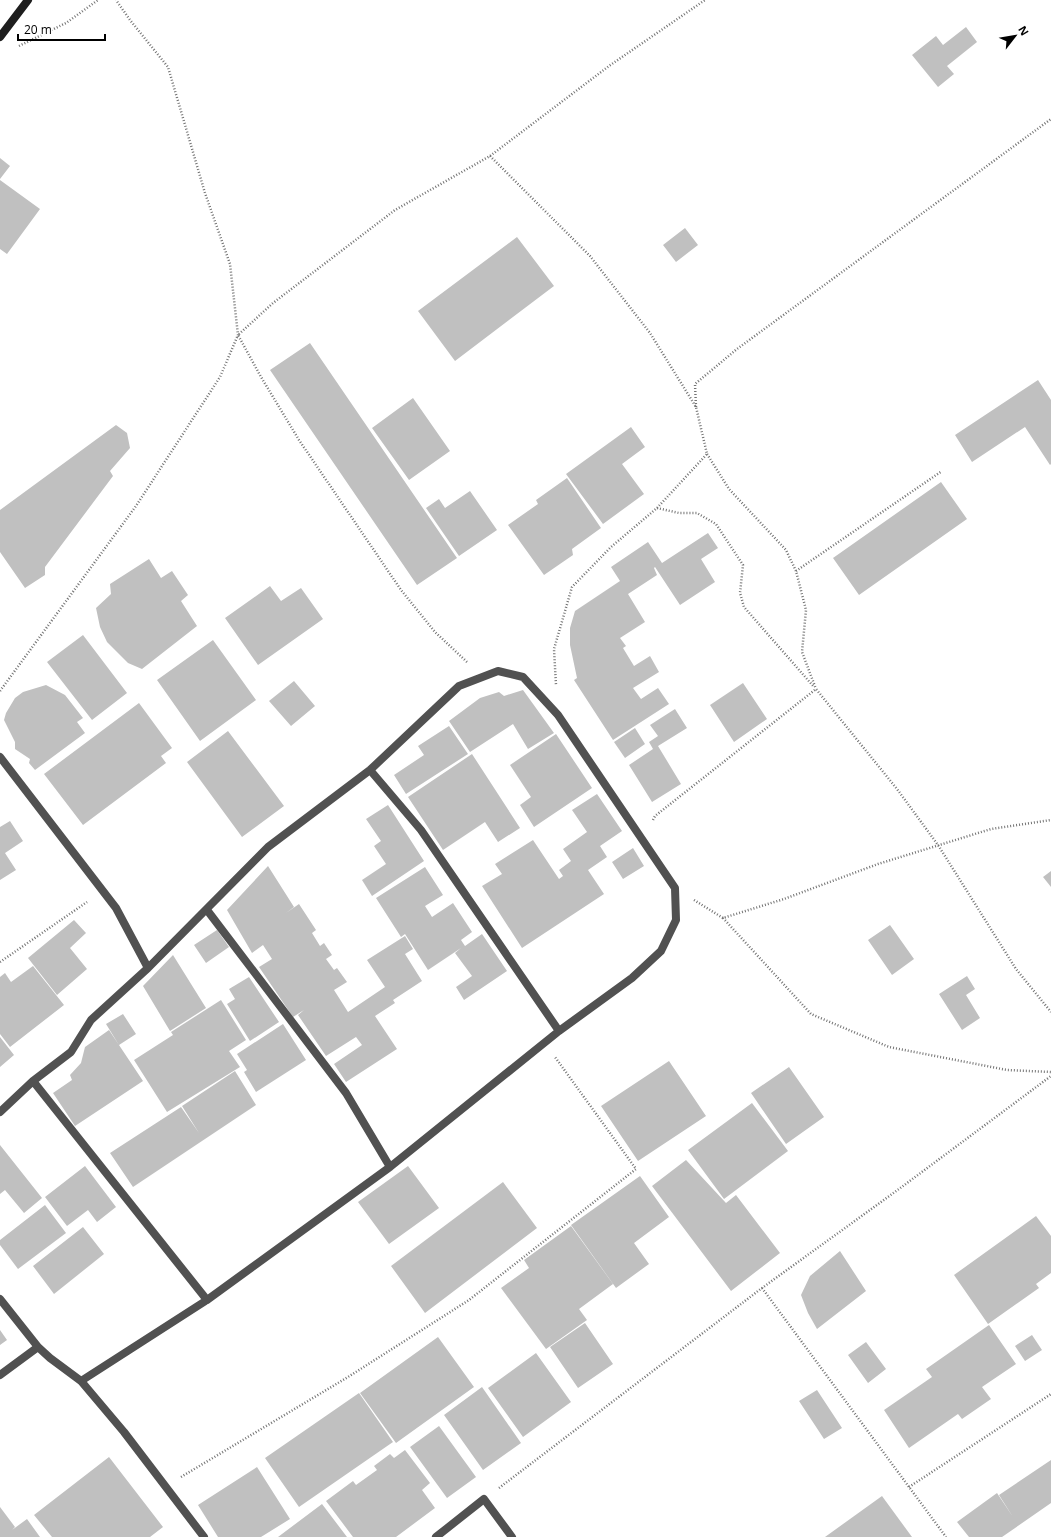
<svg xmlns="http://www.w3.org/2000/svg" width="1051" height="1537" viewBox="0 0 1051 1537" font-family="'Open Sans',sans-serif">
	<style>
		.building { fill: #c0c0c0 }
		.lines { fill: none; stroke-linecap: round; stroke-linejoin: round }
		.path { stroke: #737373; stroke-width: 2.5; stroke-dasharray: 1 2; stroke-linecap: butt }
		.street { stroke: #515151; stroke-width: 8 }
		.secondary { stroke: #1e1e1e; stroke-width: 8 }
	</style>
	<rect width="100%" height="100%" fill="#fff"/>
	<path class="building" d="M966 27 977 42 947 66 954 74 938 87 912 55 936 36 943 45Z
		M0 158 10 166 0 179Z
		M0 180 40 209 7 254 0 249Z
		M685 228 698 245 676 262 663 245Z
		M517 237 554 286 455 361 418 311Z
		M310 343 457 558 417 585 270 370Z
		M1038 380 1051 400V464L1050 465 1025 427 972 462 955 435Z
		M413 398 450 451 409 480 372 428Z
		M116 425 127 433 130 448 110 471 113 476 45 567V575L25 588 0 552V510Z
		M631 427 645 447 622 464 644 494 603 524 566 474Z
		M567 478 601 528 572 549 573 555 544 575 508 525 538 504 536 500Z
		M941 482 967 519 859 595 833 558Z
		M470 491 497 530 459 556 426 508 439 499 445 508Z
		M708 533 718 548 701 559 715 582 680 605 655 567 654 568 657 575 628 594 645 622 620 638 626 646 623 648 634 666 650 656 659 672 633 688 641 699 658 688 669 704 613 740 574 680 577 678 570 645V628L575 611 620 581 611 567 648 542 662 563Z
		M149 559 161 578 172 571 188 595 181 601 197 626 142 669 128 663 107 642 100 627 96 608 111 594 110 584Z
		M270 586 281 601 301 588 323 619 258 665 225 618Z
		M83 635 127 693 92 720 47 662Z
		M213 640 256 700 200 741 157 680Z
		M294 681 315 706 291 726 269 701Z
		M743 683 767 719 734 742 710 705Z
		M46 685 65 695 83 718 77 722 85 733 35 770 29 763 30 759 15 749V742L4 720 6 713 15 698 23 692Z
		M523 690 554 733 528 749 513 724 470 752 449 721 480 698 499 692 504 696Z
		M139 703 172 748 161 756 166 763 83 825 44 774Z
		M675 709 687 728 658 746 681 784 652 802 629 765 653 749 649 742 658 736 650 725Z
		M449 726 468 754 406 794 394 775 424 755 418 746Z
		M635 728 645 744 625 758 614 742Z
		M228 731 284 806 242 837 187 762Z
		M556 734 592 788 534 827 520 805 531 797 510 765Z
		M472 754 520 828 498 842 485 822 443 850 408 797Z
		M597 794 622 831 600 846 607 857 588 870 604 894 522 948 482 886 502 874 495 864 533 840 559 879 563 876 559 870 571 861 563 849 587 832 572 810Z
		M388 805 424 861 372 896 362 880 386 864 374 846 381 841 366 819Z
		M10 821 23 841 5 853 16 870 0 880V827Z
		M633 848 644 866 623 879 612 862Z
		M268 866 294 907 286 913 299 904 316 930 312 933 320 946 324 943 332 955 326 959 334 970 337 968 347 982 334 990 348 1012 385 987 367 960 405 936 413 949 405 954 422 981 393 1000 395 1003 375 1016 397 1049 346 1082 334 1064 362 1045 356 1037 326 1056 298 1015 304 1010 293 1017 259 967 272 959 263 945 252 953 227 910Z
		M425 867 443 895 425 906 432 917 453 903 472 932 461 940 465 946 482 934 507 971 464 1000 456 987 472 976 455 953 461 948 428 970 405 934 401 937 376 898Z
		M1051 871V887L1043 877Z
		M74 920 86 933 70 948 87 969 57 995 28 958Z
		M890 925 914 959 892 975 868 940Z
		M217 930 229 947 206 963 194 945Z
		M173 955 206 1008 170 1031 143 986Z
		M33 966 64 1005 10 1047 0 1034V977L5 973 11 982Z
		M967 976 975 989 966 995 980 1018 962 1030 939 994Z
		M249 977 279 1022 250 1041 227 1004 235 999 229 989Z
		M221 1000 246 1040 229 1051 240 1067 167 1112 134 1060 173 1035 171 1032Z
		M123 1014 136 1034 119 1045 106 1024Z
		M283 1024 306 1060 256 1092 244 1072 247 1070 237 1054Z
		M109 1030 143 1081 75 1126 53 1093 72 1080 70 1075 81 1063 85 1047Z
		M0 1037 14 1055 0 1067Z
		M669 1061 706 1116 638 1161 601 1106Z
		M789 1067 824 1117 786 1144 751 1093Z
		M235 1071 256 1105 133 1187 110 1153 181 1107 199 1133 182 1106Z
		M752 1103 788 1151 724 1199 688 1150Z
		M0 1145 42 1198 24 1213 5 1190 0 1194Z
		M686 1160 726 1203 736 1195 780 1253 731 1291 652 1186Z
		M85 1166 116 1207 97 1222 88 1210 67 1226 45 1197Z
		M408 1166 439 1208 389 1244 358 1202Z
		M640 1176 669 1217 634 1243 649 1264 616 1288 571 1225Z
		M503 1182 537 1228 425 1313 391 1266Z
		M45 1205 66 1233 18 1269 0 1245V1240Z
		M1036 1216 1051 1236V1273L1036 1284 1039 1288 988 1324 954 1275Z
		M571 1226 613 1284 579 1309 587 1320 546 1349 501 1288 529 1268 524 1260Z
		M83 1227 104 1254 54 1294 33 1266Z
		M840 1251 866 1291 817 1329 808 1313 801 1295 810 1276Z
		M585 1323 613 1364 578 1388 550 1347Z
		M989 1325 1016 1364 982 1387 991 1399 962 1419 958 1414 909 1448 884 1410 932 1377 926 1369Z
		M0 1330 7 1340 0 1345Z
		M1032 1335 1042 1350 1025 1361 1015 1346Z
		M438 1337 474 1387 396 1443 360 1393Z
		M866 1342 886 1369 868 1383 848 1355Z
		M536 1353 571 1402 523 1437 488 1388Z
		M482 1387 521 1443 483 1470 444 1415Z
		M817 1390 842 1428 824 1439 799 1401Z
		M359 1393 393 1442 299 1507 265 1458Z
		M439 1426 476 1477 447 1498 410 1447Z
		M405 1450 430 1483 422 1490 435 1508 396 1537H353L326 1501 353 1481 356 1485 377 1470 374 1466 390 1454 394 1458Z
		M109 1457 163 1527 150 1537H52L34 1515Z
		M1051 1460V1503L1002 1537H969L957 1522 997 1493 1013 1517 999 1495Z
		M257 1467 290 1519 261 1537H218L198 1505Z
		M882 1496 912 1537H825Z
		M322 1504 347 1537H278Z
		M0 1507 15 1527 12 1530 27 1519 40 1537H0Z"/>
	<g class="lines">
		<path class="path" d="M19 46 66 23 98 0
			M490 156 590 256 650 333 696 407 707 454 657 508 611 547 572 587 554 649 556 685
			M696 407 695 384 737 349 1051 119
			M707 454 729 489 786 550 796 571 806 610 802 652 816 689
			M657 508 679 513H697L716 524 743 565 740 593 744 607 814 687
			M796 571 942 471
			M467 662 435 632 401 590 299 440 261 377 238 335 273 303 395 210 490 156 609 66 705 0
			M0 691 136 506 220 377 238 335 230 264 205 193 168 67 130 20 116 0
			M653 820 655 816 816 689 897 789 938 845 1016 969 1051 1012
			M694 900 723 918 784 899 878 864 991 829 1051 820
			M723 918 811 1014 889 1047 1007 1070 1051 1072
			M0 962 87 902
			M762 1288 946 1537
			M181 1477 348 1377 469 1300 636 1169 555 1057
			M909 1487 1051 1394
			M499 1488 762 1288 899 1189 1051 1076"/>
		<path class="street" d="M0 757 116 908 148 968
			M370 770 421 830 559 1031
			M207 910 346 1093 390 1167
			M33 1081 207 1300
			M0 1112 33 1081 71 1052 91 1020 148 968 268 847 370 770 459 686 498 671 523 677 558 715 675 888 676 920 661 951 632 978 559 1031 390 1167 207 1300 81 1381
			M0 1299 38 1347 50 1358 81 1381 124 1432 204 1537
			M0 1375 38 1347
			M436 1537 484 1499 512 1537"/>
		<path class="secondary" d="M0 37 28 0"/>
	</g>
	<g transform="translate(1015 36) rotate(59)" stroke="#ffffff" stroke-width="3" paint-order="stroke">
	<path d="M0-3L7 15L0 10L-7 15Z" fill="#000000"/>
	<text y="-6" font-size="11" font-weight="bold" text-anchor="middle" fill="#000000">N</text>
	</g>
	<path d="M18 34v6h87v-6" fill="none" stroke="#000000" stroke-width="2"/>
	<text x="24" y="34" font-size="12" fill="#000000" stroke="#ffffff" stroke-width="3" paint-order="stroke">20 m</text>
</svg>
